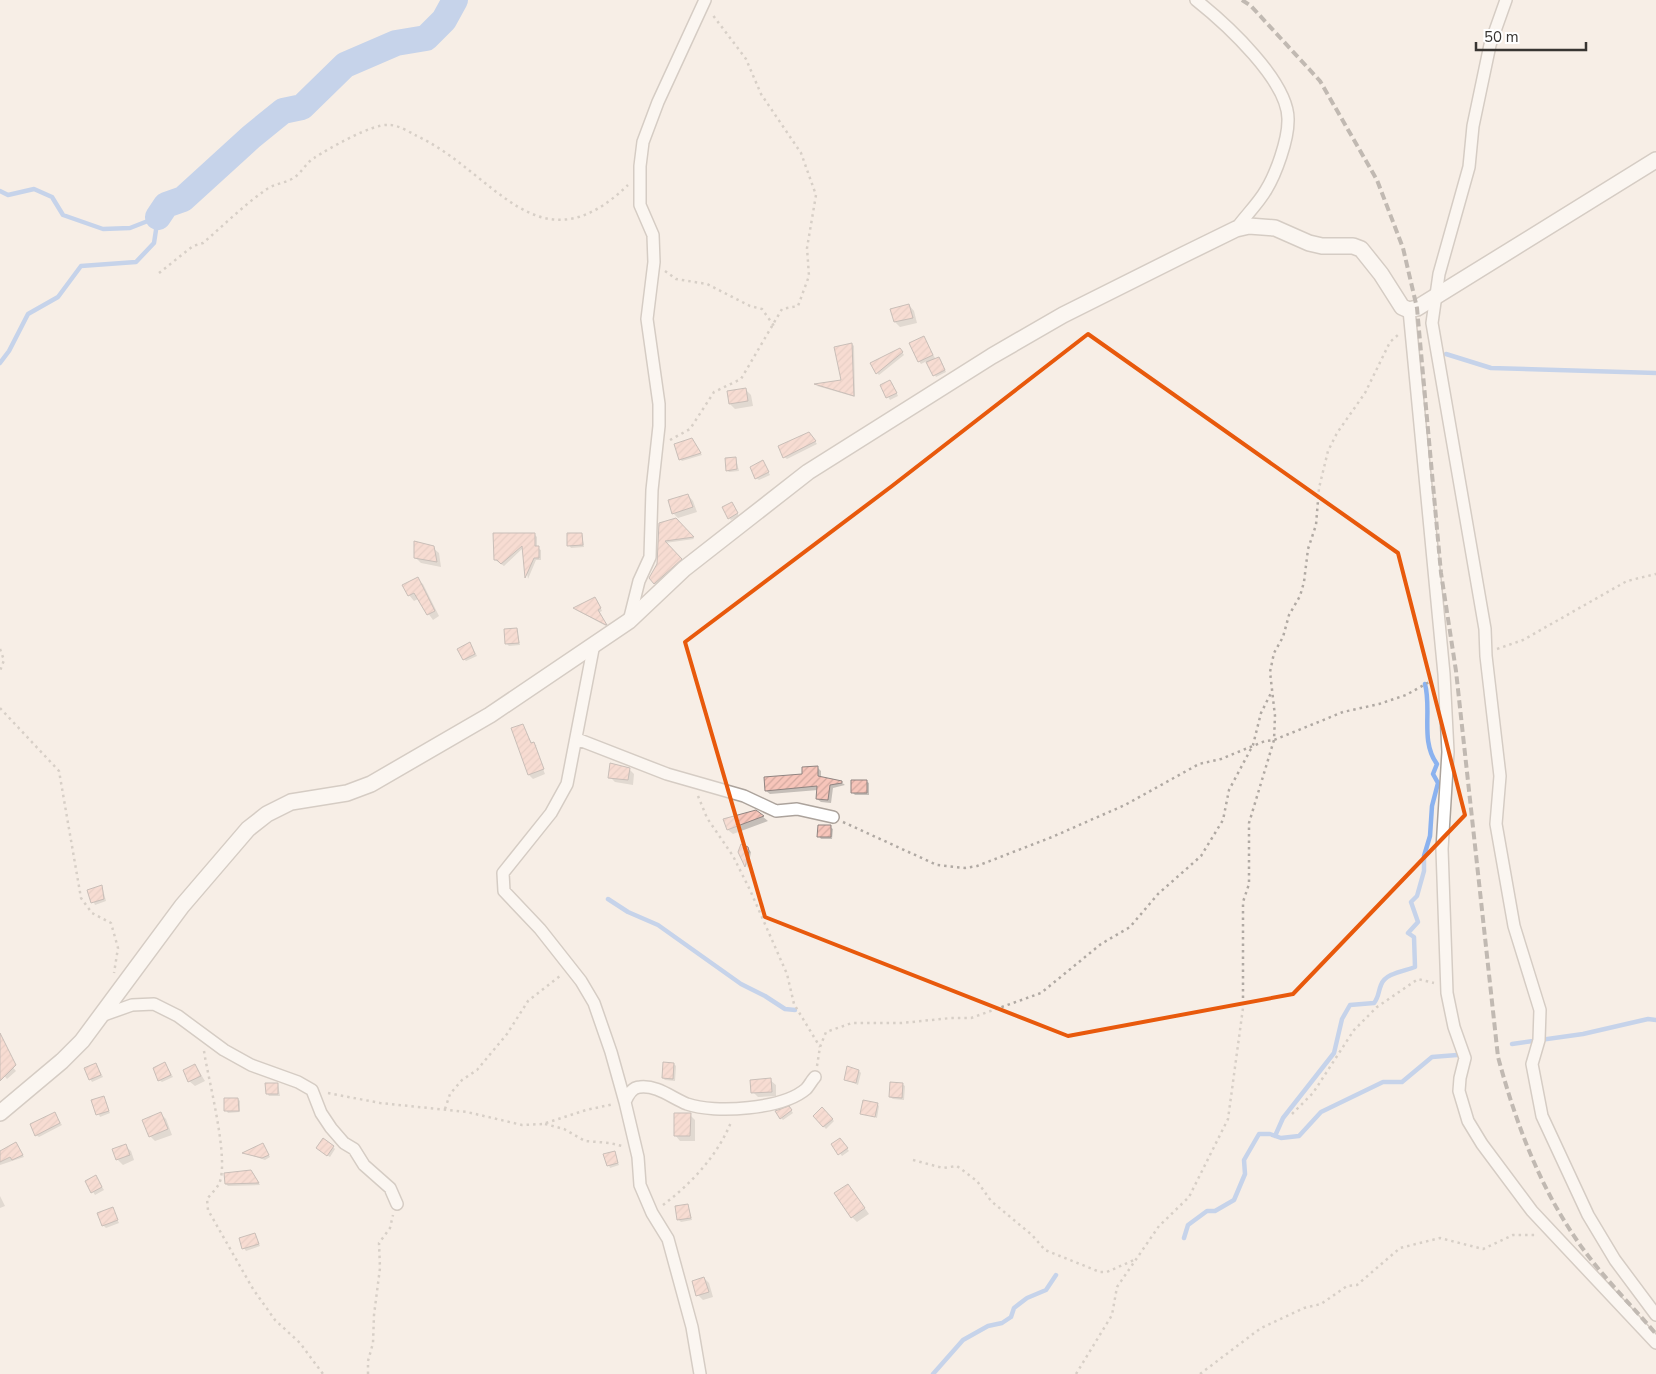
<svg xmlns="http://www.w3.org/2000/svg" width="1656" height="1374" viewBox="0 0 1656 1374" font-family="'Nunito Sans',sans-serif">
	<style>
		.shadow { fill: #0003 }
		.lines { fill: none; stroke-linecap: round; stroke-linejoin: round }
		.stream { stroke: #8bb2ef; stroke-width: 4.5 }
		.river { stroke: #8bb2ef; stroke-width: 26 }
		.building { fill: url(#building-hatch); stroke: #908481 }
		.minor-casing { stroke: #aca39c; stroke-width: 14 }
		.tertiary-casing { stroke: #aca39c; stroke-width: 18 }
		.path { stroke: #b0a9a3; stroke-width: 2.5; stroke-dasharray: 2.5 4; stroke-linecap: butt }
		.minor { stroke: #fff; stroke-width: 11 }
		.tertiary { stroke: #fff; stroke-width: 15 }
		.rail { stroke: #7e7974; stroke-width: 4; stroke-dasharray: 8 4; stroke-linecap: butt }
		.marked { fill: none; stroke: #e8590c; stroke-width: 4; stroke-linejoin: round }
	</style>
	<defs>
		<pattern id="building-hatch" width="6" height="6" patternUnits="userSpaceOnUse" patternTransform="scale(1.25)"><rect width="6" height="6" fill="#f7c5ba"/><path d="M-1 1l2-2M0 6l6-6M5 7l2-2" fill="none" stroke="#d4aaa0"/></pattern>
	</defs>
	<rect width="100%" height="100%" fill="#f7eee6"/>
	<path class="shadow" d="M909 305 914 311 917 323 900 327 895 322Z
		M924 337 936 360 939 358 941 360 946 372 936 377 927 361 921 364 919 361Z
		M852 344 854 346 855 397 817 386 843 381Z
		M902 352 904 355 879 375 877 373 872 364Z
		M892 383 898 396 890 400 881 385Z
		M746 390 751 395 753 406 735 409 730 404Z
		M811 436 817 444 787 459 784 457Z
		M694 442 702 455 682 461 680 459Z
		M736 459 739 471 729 472 727 470Z
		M763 462 770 475 759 480 756 478Z
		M688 495 693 501 697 512 678 518 673 513Z
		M732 503 739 516 731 520 729 518Z
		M676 519 694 539 665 543 683 562 657 586 650 578 658 565 660 524Z
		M582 534 584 547 571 548 569 545Z
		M535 535 537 537V548L541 550V560H536L528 579 523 548 504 566 495 560Z
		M433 548 439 553 441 567 421 563 416 558Z
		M417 579 423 584 439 616 433 620 418 599 414 601 409 595Z
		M597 600 602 611 600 612 606 626 576 610Z
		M517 629 520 645 509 646 506 643Z
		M472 646 477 656 466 661 464 659Z
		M522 725 532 743 537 746H534L545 774 533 779 529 775 513 729Z
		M818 768 821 771V778L841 782 845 785 833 788 831 803 821 802 817 799 818 790 770 794 766 791Z
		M629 769 634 774 633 785 615 782 610 777Z
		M866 781 869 783V795H855L853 793Z
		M756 811 768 821 733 834 728 830 724 819Z
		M830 827 833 829 832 839H821L819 836Z
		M747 848 751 852 748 868 739 852Z
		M102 886 106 901 95 905 89 891Z
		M7 1061 16 1071 7 1079 0 1071V1068Z
		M96 1064 103 1077 92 1082 85 1069Z
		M165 1064 173 1077 162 1082 159 1080Z
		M674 1064 676 1066 675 1081 665 1080 663 1078Z
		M195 1065 205 1081 195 1086 189 1081Z
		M859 1071 861 1073 858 1085 845 1079Z
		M770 1080 776 1085V1096L758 1097 753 1092Z
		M278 1084 280 1096H269L267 1093Z
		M902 1084 905 1086 904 1100 893 1099 890 1097Z
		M103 1097 110 1113 100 1117 93 1101Z
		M238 1099 240 1101V1112L228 1113 226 1110Z
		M877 1104 879 1106 877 1118 862 1113Z
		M822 1109 834 1121 826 1129 814 1116Z
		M791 1110 793 1113 783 1120 781 1118Z
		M55 1114 62 1125 39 1137 36 1135Z
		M161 1114 166 1119 172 1135 155 1141 150 1136Z
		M690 1115 695 1120V1141H680L675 1135Z
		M842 1142 849 1151 842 1156 833 1144Z
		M263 1144 270 1157 265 1160 244 1153Z
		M18 1146 24 1157 0 1165V1152Z
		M125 1146 131 1151 134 1160 123 1165 118 1160 114 1150Z
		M333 1147 335 1149 330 1157 319 1150Z
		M614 1152 619 1165 610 1168 605 1155Z
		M253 1173 260 1185 228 1186 226 1184Z
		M96 1177 104 1190 95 1195 87 1182Z
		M848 1185 869 1214 857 1222 852 1217Z
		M0 1196 5 1206 0 1208Z
		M688 1205 692 1220 681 1222 678 1219Z
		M112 1209 119 1223 106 1228 103 1225Z
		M255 1234 260 1246 246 1251 244 1248Z
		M704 1278 709 1283 713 1297 703 1300 698 1295Z"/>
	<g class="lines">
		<path class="stream" d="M0 191 8 195 34 189 52 197 63 215 103 229 130 228 158 217 154 243 136 262 81 266 58 297 28 314 9 351 0 363
			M1446 354 1491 368 1656 373
			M608 899 628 912 658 925 741 984 765 996 785 1009 795 1010
			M1512 1044 1583 1034 1648 1019 1656 1020
			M1275 1136 1283 1118 1334 1053 1342 1019 1350 1005 1374 1003C1379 997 1378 992 1381 985 1385 973 1405 971 1415 967L1414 937 1408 933 1418 922 1411 902 1417 896 1424 871V856L1430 836 1432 806 1438 783 1433 774 1437 764C1420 741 1432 710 1425 684
			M1184 1238 1188 1225 1207 1211H1215L1234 1200 1245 1174 1244 1160 1259 1134H1270L1281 1138 1299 1136 1321 1112 1383 1082H1402L1432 1057 1457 1055
			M933 1374 963 1340 988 1326 1002 1323 1011 1317 1014 1308 1027 1298 1046 1290 1056 1275"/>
		<path class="river" d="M158 217 166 205 183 199 251 137 283 111 302 107 345 65 396 43 426 38 444 20 455 0"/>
	</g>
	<path class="building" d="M909 304 913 318 894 322 890 309Z
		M924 336 933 355 918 362 909 343Z
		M852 343 854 396 814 384 841 380 834 347Z
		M900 348 903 352 876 374 870 363Z
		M939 357 945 370 933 376 926 362Z
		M890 380 897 393 886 398 880 385Z
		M746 388 748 401 729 404 727 391Z
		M809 432 816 441 783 458 778 446Z
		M692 438 701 453 679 460 674 444Z
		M736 457 737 469 726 471 725 458Z
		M763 460 769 472 755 479 750 467Z
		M688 494 693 507 672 514 668 500Z
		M732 502 738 513 728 519 722 507Z
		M676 518 694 537 665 541 682 559 654 584 649 578 657 564 659 523Z
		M493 533H535V546H539V558H534L525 578 522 546 501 564 497 560H494Z
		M567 533H582L583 545 567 546Z
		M414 541 434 546 437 562 414 558Z
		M418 577 435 611 427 615 414 593 408 596 402 585Z
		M595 597 601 608 598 610 607 625H606L573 608Z
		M517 628 519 643 505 644 504 629Z
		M470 642 475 654 463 660 457 649Z
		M523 724 531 743 534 742 544 769 528 775 511 728Z
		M610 763 630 768 628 780 608 778Z
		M818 766V776L842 781V783L830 785 828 800 816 799 817 786 765 791 764 777 802 774V767Z
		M851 780H867V793H851Z
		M756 810 764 816 727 830 723 819Z
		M818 825H831V837H817Z
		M741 844 748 847 749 851 745 867 738 852Z
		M102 885 104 899 91 903 87 890Z
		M0 1033 16 1065 0 1081Z
		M165 1062 171 1075 158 1081 153 1068Z
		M663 1062 674 1063 673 1079 662 1078Z
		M96 1063 101 1075 89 1080 84 1068Z
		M195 1064 201 1076 188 1082 183 1070Z
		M847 1066 859 1070 856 1083 844 1080Z
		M771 1078 772 1092 751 1093 750 1080Z
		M890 1082 903 1083 902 1098 889 1097Z
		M265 1083H278V1094H266Z
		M104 1096 109 1111 96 1115 91 1100Z
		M224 1098H238L239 1111H224Z
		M863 1100 878 1103 875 1117 860 1114Z
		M789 1106 792 1110 780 1119 775 1111Z
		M822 1107 833 1119 823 1127 813 1116Z
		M55 1112 60 1123 35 1136 30 1124Z
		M161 1112 168 1129 149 1137 142 1120Z
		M674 1113H691L690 1136H674Z
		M323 1138 334 1146 327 1156 316 1148Z
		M840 1138 848 1148 838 1155 831 1144Z
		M16 1142 23 1155 12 1160 10 1157 0 1162V1151Z
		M263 1143 269 1155 262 1158 242 1153Z
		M126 1144 130 1155 116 1160 112 1149Z
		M615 1151 618 1163 607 1166 603 1154Z
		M251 1170 259 1183 225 1184 224 1173Z
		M96 1175 102 1187 91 1193 85 1181Z
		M848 1184 865 1208 851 1218 834 1193Z
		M688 1204 691 1218 677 1220 675 1206Z
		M113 1207 118 1220 102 1226 97 1213Z
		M255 1233 259 1244 242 1249 239 1238Z
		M704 1277 709 1292 696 1296 692 1281Z"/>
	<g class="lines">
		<defs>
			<path id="minor" d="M1196 0C1225 23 1290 82 1288 121 1288 140 1276 174 1266 190 1258 204 1245 216 1236 229
				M1506 0 1490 45 1473 126 1469 167 1439 274 1432 323 1485 629 1486 656 1500 776 1496 824 1514 926 1540 1010 1539 1040 1532 1064 1542 1116 1588 1215 1615 1260 1656 1315
				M1409 310 1444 674 1448 752 1442 849 1447 993 1454 1027 1465 1058 1460 1078 1459 1091 1468 1121 1482 1144 1532 1211 1656 1343
				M629 621 639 581 650 557 652 490 659 426V404L647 319 654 262 653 235 640 205V166L643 142 658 102 705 0
				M594 644 567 784 551 813 503 873 504 891 540 929 581 981 594 1003 611 1052 625 1102 638 1157 640 1185 652 1213 668 1239 692 1327 700 1374
				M577 739 667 774 744 796 776 811 797 809 833 817
				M101 1016 132 1005 154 1004 178 1016 224 1050 251 1065 298 1082 312 1090 321 1113 331 1128 344 1143 354 1149 364 1165 390 1188 397 1204
				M625 1102C628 1095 632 1087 640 1087 657 1085 672 1098 687 1104 715 1114 783 1109 806 1089 809 1086 812 1080 815 1077"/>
			<path id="tertiary" d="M0 1113 62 1061 82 1041 182 906 248 829 267 814 291 802 347 793 371 784 490 715 629 621 684 569 808 472 992 356 1063 315 1185 254 1236 229 1249 226 1275 228 1309 243 1322 246H1353L1361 249 1381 274 1402 307 1409 310 1417 308 1656 160"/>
		</defs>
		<use href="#minor" class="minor-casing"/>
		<use href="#tertiary" class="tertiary-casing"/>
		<path class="path" d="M665 271 676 279 707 284 750 306 762 309 774 326
			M159 273 193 246 203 243C224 225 245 204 267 189 276 183 287 183 295 177 302 172 306 163 314 158 328 149 373 123 389 125 399 125 409 132 417 136 496 173 538 272 628 185
			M670 440 690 429 714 392 741 379 782 309 798 306 809 276 807 248 816 195 801 153 761 94 746 59 712 14
			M0 649 4 660 0 671
			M1497 649 1523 640 1627 581 1656 574
			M0 708 59 771 81 898 92 913 111 923 118 948 114 973
			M698 796 707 818 733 856 750 890 787 974 794 1004 820 1047
			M843 822 937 865 965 868 977 866 1052 837 1125 805 1199 764 1221 759 1265 741 1274 740 1343 712 1379 704 1406 695 1431 681
			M204 1051C208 1079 230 1160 219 1184 216 1189 211 1194 207 1199L208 1210 253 1289 275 1320 300 1343 323 1374
			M817 1066 820 1047 826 1032 852 1023H902L951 1018H971L1041 993 1101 944 1130 927 1158 894 1201 856 1223 820 1229 790 1253 745 1261 713 1272 691
			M328 1093 380 1103 467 1112 522 1125 543 1124 586 1110 614 1104
			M445 1109 450 1094 462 1080 477 1070 507 1034 528 1001 560 976
			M1292 1114 1313 1093 1354 1030 1377 1007 1418 979 1434 983
			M545 1124 564 1129 585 1141 610 1143 622 1146
			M913 1160 943 1168 957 1166 977 1181 991 1201 1032 1235 1045 1250 1100 1272H1107L1134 1260
			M663 1205C691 1184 718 1155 731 1122
			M368 1374V1361L373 1343 374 1315 380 1268 379 1243 390 1228 393 1215
			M1076 1374 1112 1315 1117 1287 1159 1226 1189 1197 1228 1119 1243 1008V902L1249 884V823L1274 740 1275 716 1270 672 1274 653 1283 637 1289 615 1300 596 1304 582 1308 549 1316 525 1319 488 1328 451 1337 433 1365 393 1390 342 1399 334
			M1200 1374 1261 1328 1304 1308 1321 1304 1347 1286 1357 1285 1400 1248 1440 1238 1483 1249 1513 1235H1537"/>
		<use href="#minor" class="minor"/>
		<use href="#tertiary" class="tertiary"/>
		<path class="rail" d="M1242 0 1251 6 1320 81 1377 180 1403 248 1417 308 1441 573 1456 671 1498 1057C1517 1127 1542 1194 1586 1253 1607 1281 1633 1307 1656 1334"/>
	</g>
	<path d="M0 0H1656V1374H0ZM1088 334 1398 553 1465 815 1293 994 1068 1036 765 917 685 642 892 486Z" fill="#f7eee6" fill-opacity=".55" fill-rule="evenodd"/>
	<path class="marked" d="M1088 334 1398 553 1465 815 1293 994 1068 1036 765 917 685 642 892 486Z"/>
	<path d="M1476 42v8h110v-8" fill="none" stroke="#383532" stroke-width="2.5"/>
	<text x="1484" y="42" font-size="15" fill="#383532" stroke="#ffffff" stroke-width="4" paint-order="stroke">50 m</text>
</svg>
